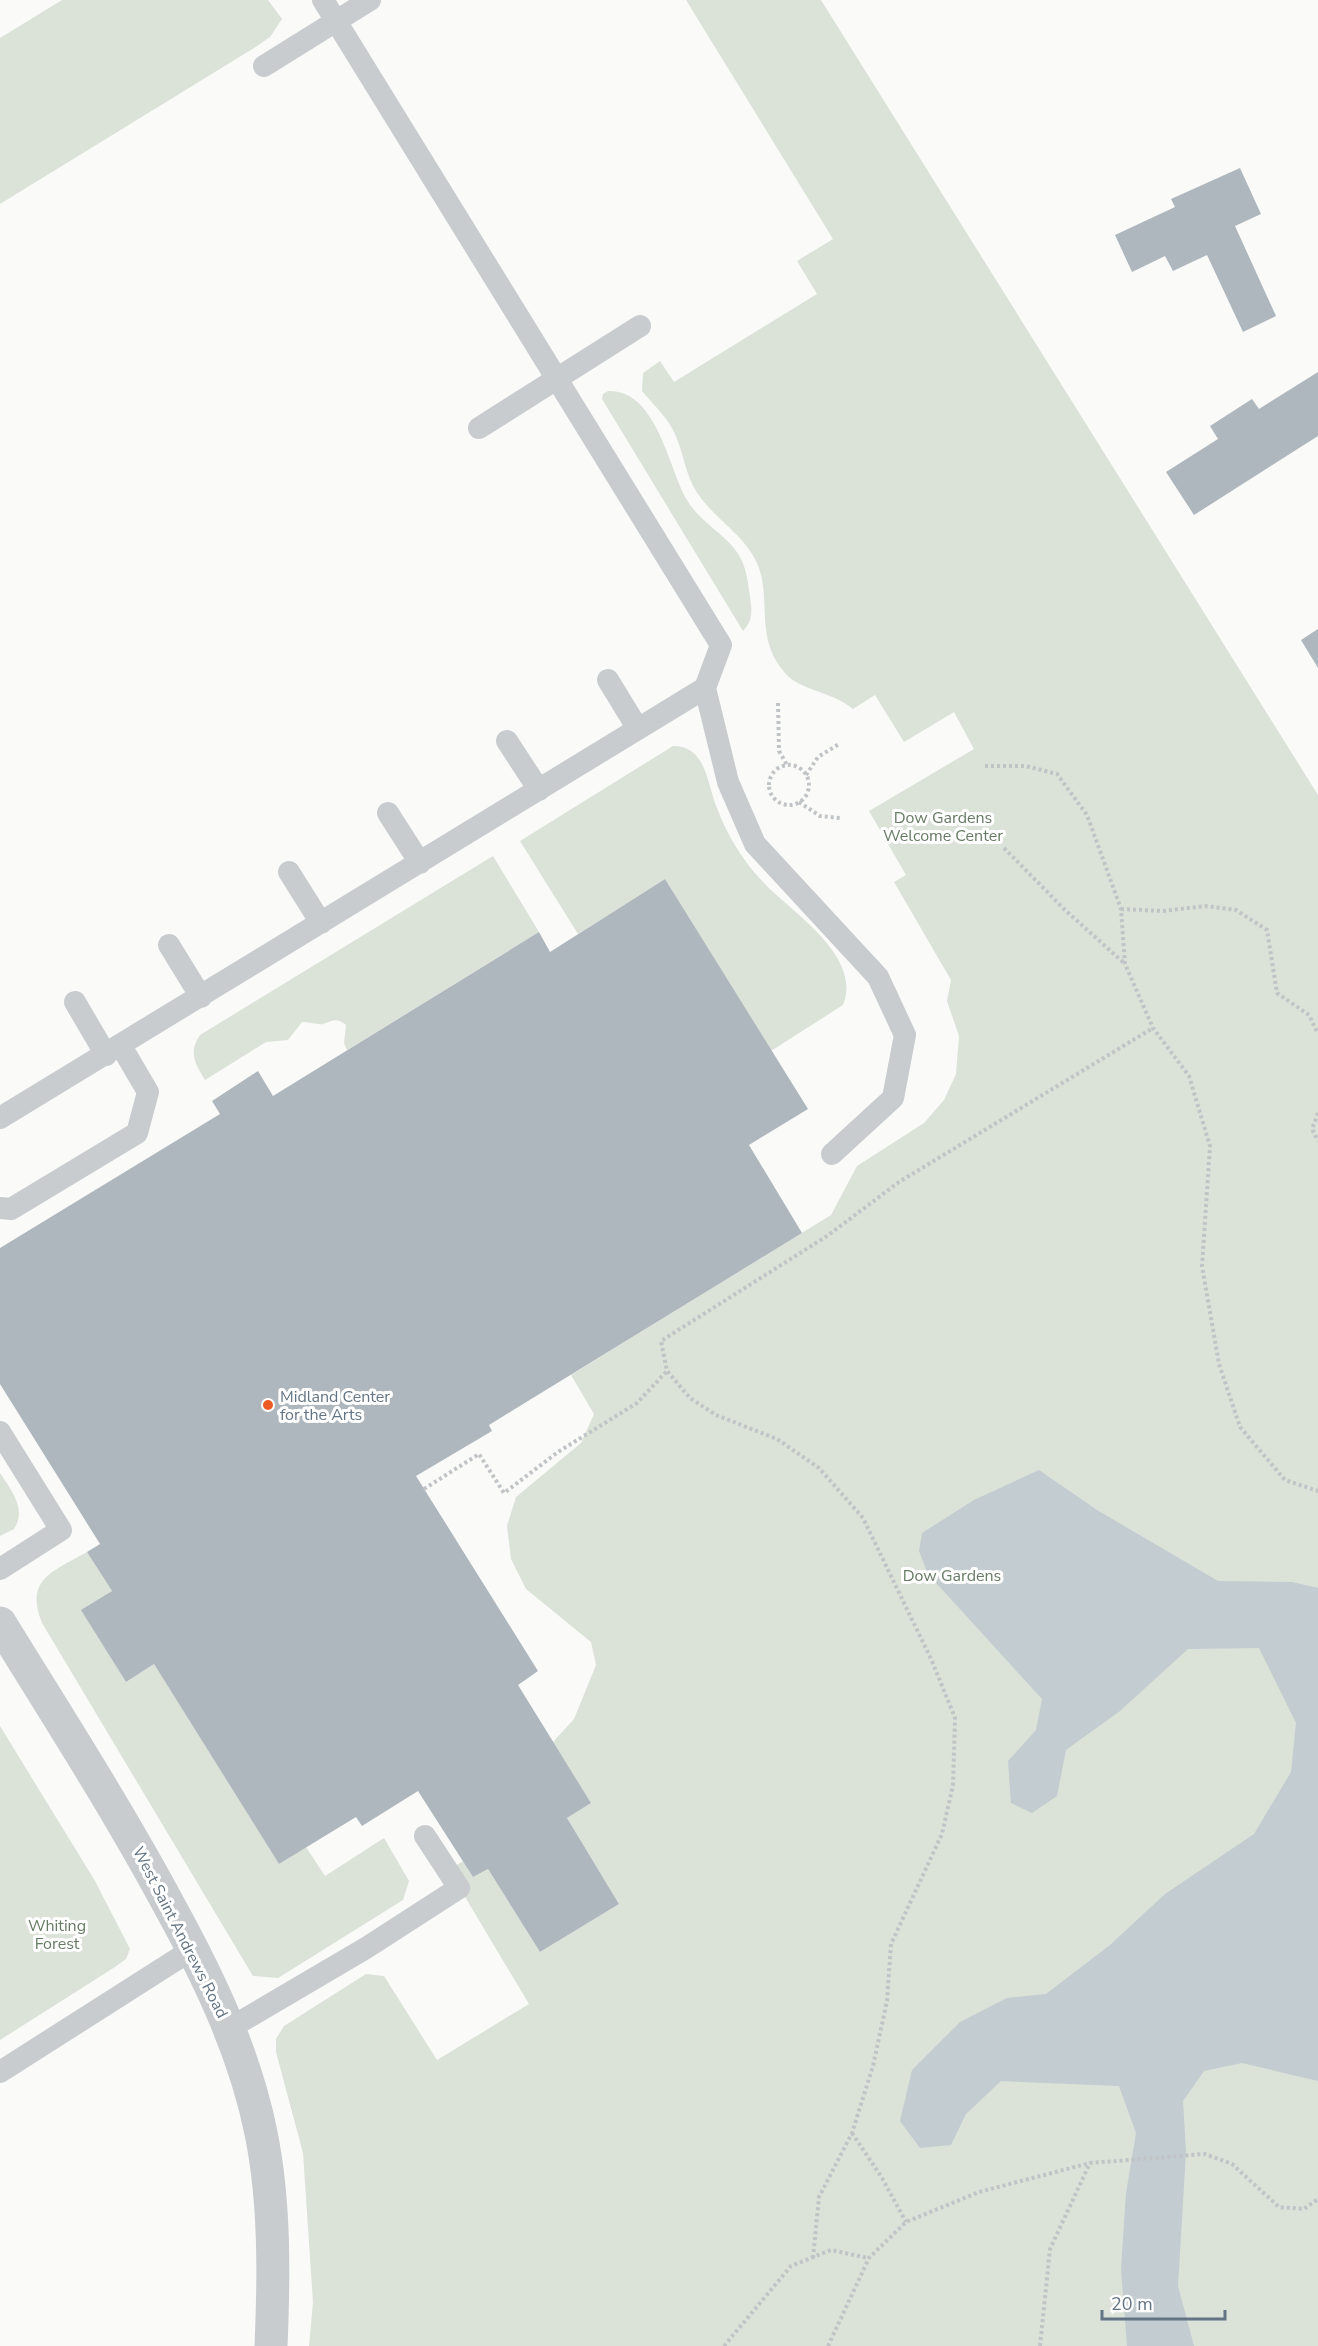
<svg xmlns="http://www.w3.org/2000/svg" width="1318" height="2346" viewBox="0 0 1318 2346" font-family="'Nunito Sans',sans-serif">
	<style>
		.green { fill: #dbe2d8 }
		.water { fill: #c2ccd1 }
		.building { fill: #aeb7bd }
		.lines { fill: none; stroke-linecap: round; stroke-linejoin: round }
		.path { stroke: #c1c4c6; stroke-width: 4; stroke-dasharray: 3 3; stroke-linecap: butt }
		.service { stroke: #c8cccf; stroke-width: 22 }
		.minor { stroke: #c8cccf; stroke-width: 33 }
		.poi-dot { fill: #ec5a26; stroke: #fff; stroke-width: 2 }
		.labels { text-anchor: middle; stroke-width: 6; stroke-linejoin: round; paint-order: stroke }
		.park-label { font-size: 16px; fill: #667b63; stroke: #fff }
		.poi-label { font-size: 16px; fill: #637584; stroke: #fff; text-anchor: start }
		.street-label { font-size: 16px; fill: #637584; stroke: #fff }
	</style>
	<rect width="100%" height="100%" fill="#fafaf8"/>
	<path class="green" d="M62 0H268L282 19 270 37 254 48 0 204V38Z
		M686 0H821L1318 795V2346H309L313 2302 303 2153 276 2052V2039L284 2026 366 1974 384 1976 437 2060 529 2004 449 1870 463 1861 473 1877 488 1869 540 1952 619 1904 567 1818 591 1803 553 1742 574 1719 596 1665 591 1642 526 1589 511 1559 507 1526 516 1497 581 1443 594 1414 571 1375 831 1215 857 1166 924 1123 944 1100 956 1074 959 1036 947 1001 951 980 894 882 906 875 869 811 974 749 954 712 904 742 875 695 853 709C833 692 799 690 785 673 755 639 771 604 759 568 747 535 714 520 696 491 686 475 684 456 677 439 670 419 655 407 642 391L643 373 660 361 674 382 817 294 797 261 833 239Z
		M608 391C657 389 669 470 687 500 701 524 728 535 740 557 747 570 748 583 750 597 752 610 753 621 743 631L602 399 603 394Z
		M673 746C707 746 707 785 717 808 727 835 743 861 763 882 792 913 863 956 843 1005L771 1051 665 879 578 934 520 841Z
		M493 856 539 932 347 1050 344 1043 346 1025C336 1017 333 1021 323 1024 317 1025 309 1022 302 1022L288 1040 266 1042 205 1080C195 1063 188 1053 200 1035Z
		M0 1473C11 1490 27 1509 14 1529L0 1536Z
		M87 1552 112 1591 82 1610 126 1682 154 1664 279 1864 306 1847 325 1876 384 1838 409 1881 403 1900 278 1978 253 1976 42 1623C24 1579 54 1571 87 1552Z
		M0 1726 95 1881 130 1949 126 1959 115 1967 0 2040Z"/>
	<path class="water" d="M1039 1470 1097 1510 1218 1581 1292 1582 1318 1588V2081L1242 2063 1204 2071 1183 2101 1186 2152 1178 2286 1194 2346H1127L1121 2269 1126 2193 1136 2133 1119 2086 1001 2081 966 2114 951 2145 920 2148 900 2121 912 2070 960 2022 1007 1998 1046 1994 1110 1945 1165 1894 1254 1834 1291 1772 1296 1723 1259 1648 1188 1649 1120 1711 1066 1750 1057 1796 1032 1813 1011 1803 1008 1761 1036 1730 1042 1699 928 1574 919 1551 922 1533 974 1500Z"/>
	<path class="building" d="M1240 168 1261 214 1235 226 1276 316 1243 332 1207 255 1173 271 1165 256 1132 272 1115 235 1175 207 1171 199Z
		M1318 372V436L1194 515 1166 472 1218 439 1210 426 1252 399 1259 409Z
		M1318 629V668L1301 640Z
		M665 879 808 1109 749 1145 802 1233 489 1425 492 1431 416 1476 538 1671 518 1685 591 1803 567 1818 619 1904 540 1952 488 1869 473 1877 418 1791 362 1826 356 1817 279 1864 154 1664 126 1682 81 1610 112 1591 87 1552 100 1544 0 1384V1248L220 1114 212 1101 258 1071 273 1096 539 932 550 952Z"/>
	<g class="lines">
		<path class="path" d="M778 703 779 751 787 765
			M769 785a20 20 0 1 1 40 0a20 20 0 1 1-40 0Z
			M985 766H1026L1057 774 1087 815 1121 909 1125 964 1153 1028 1189 1076 1210 1146 1202 1266 1219 1364 1240 1427 1285 1480 1318 1491
			M806 775 818 757 839 744
			M799 802 820 816 840 818
			M1004 848 1064 909 1125 964
			M1121 909 1163 911 1206 906 1236 910 1267 930 1277 993 1309 1015 1318 1034
			M1318 1113 1312 1129 1318 1141
			M424 1489 479 1454 504 1493 558 1452 637 1403 667 1371
			M852 2133 882 2178 906 2222
			M813 2258 819 2197 852 2133 873 2066 887 2001 891 1944 942 1834 953 1785 955 1718 932 1661 863 1518 819 1468 777 1439 716 1415 690 1398 667 1371 661 1341 827 1236 899 1182 1153 1028
			M724 2346 791 2266 831 2250 868 2258
			M828 2346 869 2258 906 2222 979 2192 1090 2163 1205 2154 1232 2164 1279 2207 1304 2209 1318 2199
			M1040 2346 1050 2249 1090 2163"/>
		<path class="service" d="M264 66 370 0
			M479 428 640 326
			M608 680 638 729
			M705 688 728 782 755 844 878 977 905 1035 893 1098 832 1154
			M507 741 539 790
			M388 813 420 863
			M289 872 321 923
			M169 945 201 997
			M75 1002 106 1055
			M0 1118 705 688 721 645 323 0
			M0 1208 11 1209 137 1133 148 1092 121 1046
			M0 1432 61 1530 0 1569
			M230 2028 366 1948 459 1888 425 1836
			M0 2072 193 1949"/>
		<path class="minor" d="M0 1623C58 1717 118 1810 170 1907 209 1978 245 2053 261 2133 275 2202 274 2276 271 2346"/>
	</g>
	<circle class="poi-dot" cx="268" cy="1405" r="6"/>
	<g class="labels">
		<g class="park-label">
			<text x="943" y="823">Dow Gardens<tspan x="943" dy="18">Welcome Center</tspan></text>
			<text x="952" y="1581">Dow Gardens</text>
			<text x="57" y="1931">Whiting<tspan x="57" dy="18">Forest</tspan></text>
		</g>
		<g class="poi-label">
			<text x="280" y="1402">Midland Center<tspan x="280" dy="18">for the Arts</tspan></text>
		</g>
		<g class="street-label">
			<text transform="translate(181 1932) rotate(63)" y="6">West Saint Andrews Road</text>
		</g>
	</g>
	<path d="M1102 2310v9h123v-9" fill="none" stroke="#637584" stroke-width="3"/>
	<text x="1111" y="2310" font-size="18" fill="#637584" stroke="#ffffff" stroke-width="4.5" paint-order="stroke">20 m</text>
</svg>
